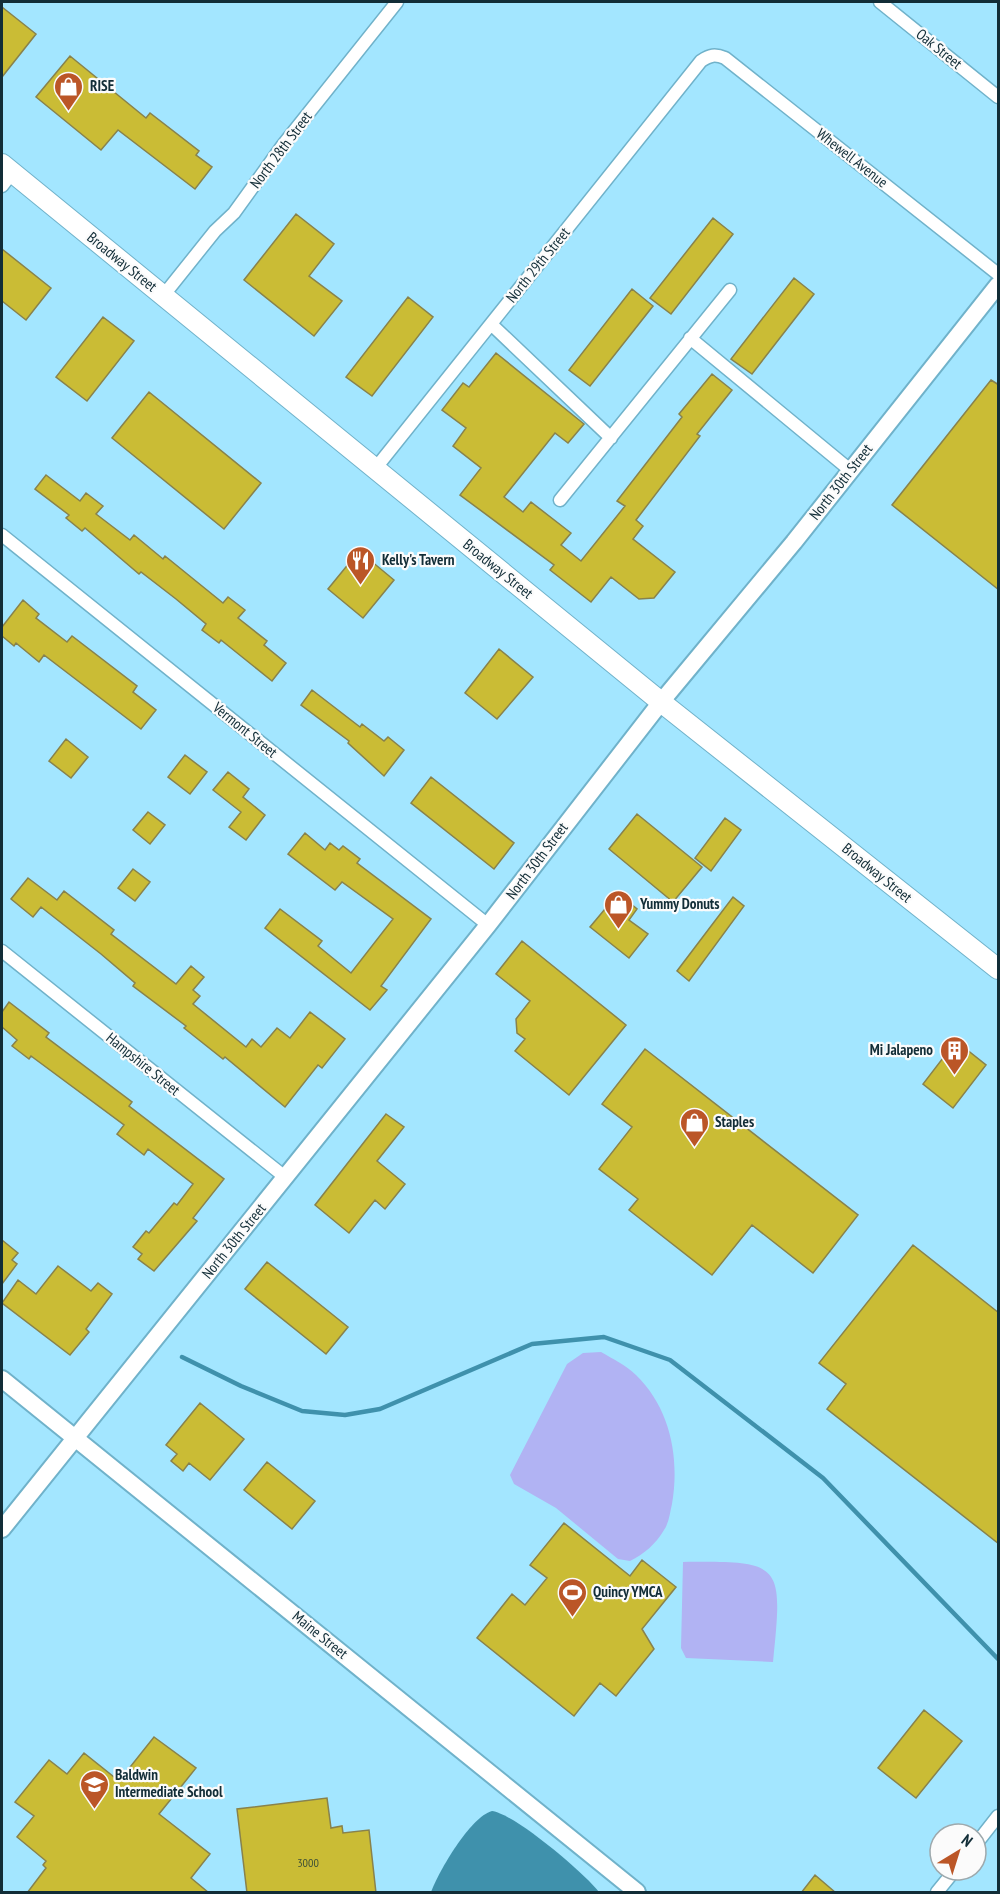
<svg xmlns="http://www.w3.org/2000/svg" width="1000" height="1894" viewBox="0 0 1000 1894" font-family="'PT Sans Narrow',sans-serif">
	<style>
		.green { fill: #b1b3f3 }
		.water { fill: #3f91ac }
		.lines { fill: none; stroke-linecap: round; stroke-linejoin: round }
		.stream { stroke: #3f91ac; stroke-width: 4.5 }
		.building { fill: #cabc35; stroke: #88824c; stroke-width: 1.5 }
		.street-casing { stroke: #70b2ca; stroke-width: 15 }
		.secondary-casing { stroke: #70b2ca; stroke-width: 20 }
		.primary-casing { stroke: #70b2ca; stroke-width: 22 }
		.street { stroke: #fff; stroke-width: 12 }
		.secondary { stroke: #fff; stroke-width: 16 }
		.primary { stroke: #fff; stroke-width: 20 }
		.labels { text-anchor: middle; stroke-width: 4.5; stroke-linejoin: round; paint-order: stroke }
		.number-label { font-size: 12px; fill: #405136 }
		.street-label { font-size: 15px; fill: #122d37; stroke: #fbfbfb }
		.poi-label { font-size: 15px; font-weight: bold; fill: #122d37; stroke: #fbfbfb; text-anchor: start }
	</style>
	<rect width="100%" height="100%" fill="#a3e6ff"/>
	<path class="green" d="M601 1352C613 1359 626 1365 636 1375 670 1408 680 1457 672 1504 670 1512 669 1523 664 1530 656 1544 644 1554 630 1561L618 1559 556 1508 514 1484 510 1475 567 1364 583 1353Z
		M683 1562C783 1561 783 1563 773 1662L686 1658 681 1648Z"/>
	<path class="water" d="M492 1811C515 1814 584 1873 599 1892H431C439 1871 470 1817 492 1811Z"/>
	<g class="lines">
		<path class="stream" d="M182 1357 241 1386 302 1411 345 1415 380 1409 532 1344 604 1337 670 1360 823 1478 998 1659"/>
	</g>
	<path class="building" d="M2 7 36 34 2 77Z
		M70 56 146 118 150 113 199 151 196 155 212 167 195 189 118 130 101 150 36 97Z
		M296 214 334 244 309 276 342 301 314 336 244 280Z
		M713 218 733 234 671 314 650 298Z
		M2 249 51 288 26 320 2 301Z
		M794 278 814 294 752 374 731 359Z
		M632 289 653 306 590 386 569 370Z
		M408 297 433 317 372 396 346 377Z
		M103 317 134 341 87 401 56 377Z
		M496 353 584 424 568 443 555 433 504 497 523 512 531 502 571 533 561 545 581 561 625 506 617 501 682 417 679 414 712 374 732 390 697 434 700 436 636 520 643 526 633 539 675 572 654 598 639 599 611 577 591 602 550 570 554 565 460 495 481 468 453 446 466 428 442 410 463 383 469 387Z
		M991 380 999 385V590L892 505Z
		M149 392 261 483 224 529 112 438Z
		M46 475 80 501 86 493 103 506 96 514 130 540 134 535 163 559 165 556 223 603 228 597 245 610 238 618 267 641 264 645 286 663 272 681 221 640 219 643 202 630 206 624 176 599 141 572 139 574 85 528 82 531 66 518 69 515 35 489Z
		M359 551 394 580 363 618 328 589Z
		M23 600 39 614 36 618 67 642 72 636 137 686 133 692 156 710 141 729 44 655 39 662 16 643 14 646 2 636V627Z
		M499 649 533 677 497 719 465 693Z
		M312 690 360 727 362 724 384 741 388 737 404 750 384 776 348 743 349 741 301 705Z
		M66 739 88 757 71 778 49 761Z
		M185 755 207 772 190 794 168 777Z
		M228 772 249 789 243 797 265 815 246 840 229 827 241 812 213 790Z
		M431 777 514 843 494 869 411 803Z
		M148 812 165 825 150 844 133 830Z
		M637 814 702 867 673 902 609 849Z
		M725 818 741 830 711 871 695 858Z
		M305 833 325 850 330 843 339 850 343 846 360 859 357 863 431 919 381 986 387 990 370 1010 265 928 280 909 322 941 318 946 351 973 393 919 342 882 335 890 288 854Z
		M133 869 150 882 135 901 118 888Z
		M28 878 57 900 64 891 114 930 111 934 176 984 191 966 204 977 193 990 200 996 193 1004 246 1047 252 1039 261 1047 277 1028 290 1038 310 1012 345 1039 322 1068 318 1065 285 1107 225 1057 223 1059 184 1028 186 1026 133 986 135 983 101 954 41 907 33 917 11 899Z
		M733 897 744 906 689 981 677 971Z
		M625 899 637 909 629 920 648 934 629 958 590 927 610 903 617 909Z
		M522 941 626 1025 569 1095 515 1051 525 1039 517 1033 516 1019 530 1001 496 974Z
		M9 1002 49 1033 46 1037 132 1102 129 1106 224 1179 193 1218 197 1221 154 1271 138 1259 142 1254 133 1247 146 1231 149 1233 174 1203 177 1205 193 1184 148 1149 144 1155 117 1134 124 1125 31 1056 29 1059 12 1046 17 1040 2 1027V1012Z
		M956 1041 986 1065 953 1108 923 1084Z
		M645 1049 858 1215 813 1273 752 1225 712 1275 629 1210 638 1199 599 1169 632 1127 602 1104Z
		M386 1114 404 1127 377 1161 405 1184 385 1209 375 1200 349 1233 315 1205Z
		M2 1240 18 1253 12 1260 17 1264 2 1284Z
		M913 1245 999 1313V1544L827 1409 846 1384 819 1363Z
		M267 1262 348 1327 326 1354 245 1289Z
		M58 1266 91 1291 98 1283 112 1294 86 1329 89 1332 70 1355 2 1303 18 1280 36 1294Z
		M200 1403 244 1439 210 1480 189 1463 183 1471 171 1461 177 1454 166 1445Z
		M267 1462 315 1501 292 1529 244 1490Z
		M564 1523 630 1576 642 1560 676 1587 642 1629 654 1649 616 1696 600 1683 574 1716 477 1638 512 1594 525 1605 547 1578 530 1565Z
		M924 1710 962 1741 916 1798 878 1768Z
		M154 1737 196 1768 159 1814 210 1854 191 1878 209 1893H27L46 1868 43 1865 46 1861 17 1837 34 1816 15 1802 49 1760 67 1774 84 1753 119 1781Z
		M327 1798 331 1828 342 1826 343 1833 369 1830 376 1893H247L237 1809Z
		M815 1875 836 1893H801Z"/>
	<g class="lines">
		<defs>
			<path id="street" d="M880 2 998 97
				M2 186 12 173
				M163 296 215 231 234 213 283 145 397 2
				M491 324 611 438
				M690 338 850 470
				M375 469 701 61C710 55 715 54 725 58L998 274
				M560 500 730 290
				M2 535 488 925
				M2 951 285 1177
				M976 1844 998 1816
				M937 1892 955 1870"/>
			<path id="secondary" d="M2 1379 637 1892
				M2 1529 488 925 661 702 794 542 998 285"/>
			<path id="primary" d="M2 164 661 702 998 969"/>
		</defs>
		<use href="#street" class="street-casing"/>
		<use href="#secondary" class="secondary-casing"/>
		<use href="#primary" class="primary-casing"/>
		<use href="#street" class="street"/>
		<use href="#secondary" class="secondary"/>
		<use href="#primary" class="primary"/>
	</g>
	<defs>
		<symbol id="shop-pin" viewBox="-11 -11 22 30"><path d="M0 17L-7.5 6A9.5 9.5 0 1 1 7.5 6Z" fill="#bb5627" stroke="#fbfbfb"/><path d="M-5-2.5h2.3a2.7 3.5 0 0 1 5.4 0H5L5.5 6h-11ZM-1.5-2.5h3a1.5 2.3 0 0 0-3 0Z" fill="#fff"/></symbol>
		<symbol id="restaurant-pin" viewBox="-11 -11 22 30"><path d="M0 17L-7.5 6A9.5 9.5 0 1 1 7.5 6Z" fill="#bb5627" stroke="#fbfbfb"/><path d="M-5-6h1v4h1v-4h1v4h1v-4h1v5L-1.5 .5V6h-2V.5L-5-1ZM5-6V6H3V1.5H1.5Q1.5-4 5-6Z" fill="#fff"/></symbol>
		<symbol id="building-pin" viewBox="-11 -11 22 30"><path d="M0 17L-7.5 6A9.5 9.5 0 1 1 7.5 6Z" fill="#bb5627" stroke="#fbfbfb"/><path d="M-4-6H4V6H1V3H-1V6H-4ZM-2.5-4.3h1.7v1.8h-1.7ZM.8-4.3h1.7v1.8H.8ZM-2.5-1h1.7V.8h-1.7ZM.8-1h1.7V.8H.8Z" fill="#fff"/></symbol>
		<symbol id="stadium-pin" viewBox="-11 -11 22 30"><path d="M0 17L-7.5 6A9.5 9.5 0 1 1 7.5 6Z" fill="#bb5627" stroke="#fbfbfb"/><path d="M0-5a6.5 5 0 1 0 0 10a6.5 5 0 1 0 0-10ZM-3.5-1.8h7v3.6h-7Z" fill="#fff"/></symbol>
		<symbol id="school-pin" viewBox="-11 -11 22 30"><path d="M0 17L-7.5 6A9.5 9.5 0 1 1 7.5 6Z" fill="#bb5627" stroke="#fbfbfb"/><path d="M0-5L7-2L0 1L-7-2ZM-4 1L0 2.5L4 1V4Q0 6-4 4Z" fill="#fff"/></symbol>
	</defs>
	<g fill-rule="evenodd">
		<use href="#shop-pin" x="52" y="70" width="33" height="45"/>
		<use href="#restaurant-pin" x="344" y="544" width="33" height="45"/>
		<use href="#shop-pin" x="602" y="888" width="33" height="45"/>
		<use href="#building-pin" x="938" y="1034" width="33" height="45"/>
		<use href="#shop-pin" x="678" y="1106" width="33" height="45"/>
		<use href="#stadium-pin" x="556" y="1576" width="33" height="45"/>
		<use href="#school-pin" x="78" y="1768" width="33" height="45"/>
	</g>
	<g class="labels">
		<g class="number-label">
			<text x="308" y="1867">3000</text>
		</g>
		<g class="street-label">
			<text transform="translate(939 49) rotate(39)" y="5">Oak Street</text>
			<text transform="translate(281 150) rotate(-53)" y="5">North 28th Street</text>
			<text transform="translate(852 158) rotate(38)" y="5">Whewell Avenue</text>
			<text transform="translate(122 262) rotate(39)" y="5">Broadway Street</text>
			<text transform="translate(538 265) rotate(-51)" y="5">North 29th Street</text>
			<text transform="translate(841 482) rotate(-52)" y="5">North 30th Street</text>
			<text transform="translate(498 569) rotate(39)" y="5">Broadway Street</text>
			<text transform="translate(245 730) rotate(39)" y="5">Vermont Street</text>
			<text transform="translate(537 861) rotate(-53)" y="5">North 30th Street</text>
			<text transform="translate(877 873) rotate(39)" y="5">Broadway Street</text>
			<text transform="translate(143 1064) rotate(39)" y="5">Hampshire Street</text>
			<text transform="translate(234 1241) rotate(-51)" y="5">North 30th Street</text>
			<text transform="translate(320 1635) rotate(39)" y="5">Maine Street</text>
		</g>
		<g class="poi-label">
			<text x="90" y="91">RISE</text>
			<text x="382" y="565">Kelly's Tavern</text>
			<text x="640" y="909">Yummy Donuts</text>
			<text x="933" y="1055" text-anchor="end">Mi Jalapeno</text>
			<text x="715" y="1127">Staples</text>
			<text x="593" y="1597">Quincy YMCA</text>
			<text x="115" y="1780">Baldwin<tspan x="115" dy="17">Intermediate School</tspan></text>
		</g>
	</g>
	<rect width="1000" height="1894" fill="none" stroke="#122d37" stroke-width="6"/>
	<g transform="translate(958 1852) rotate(38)"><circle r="28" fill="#fbfbfb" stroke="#9ea9ad" stroke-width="1.5"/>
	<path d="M0-4.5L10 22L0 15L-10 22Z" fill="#bb5627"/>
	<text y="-9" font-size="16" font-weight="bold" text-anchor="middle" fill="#122d37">N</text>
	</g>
</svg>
